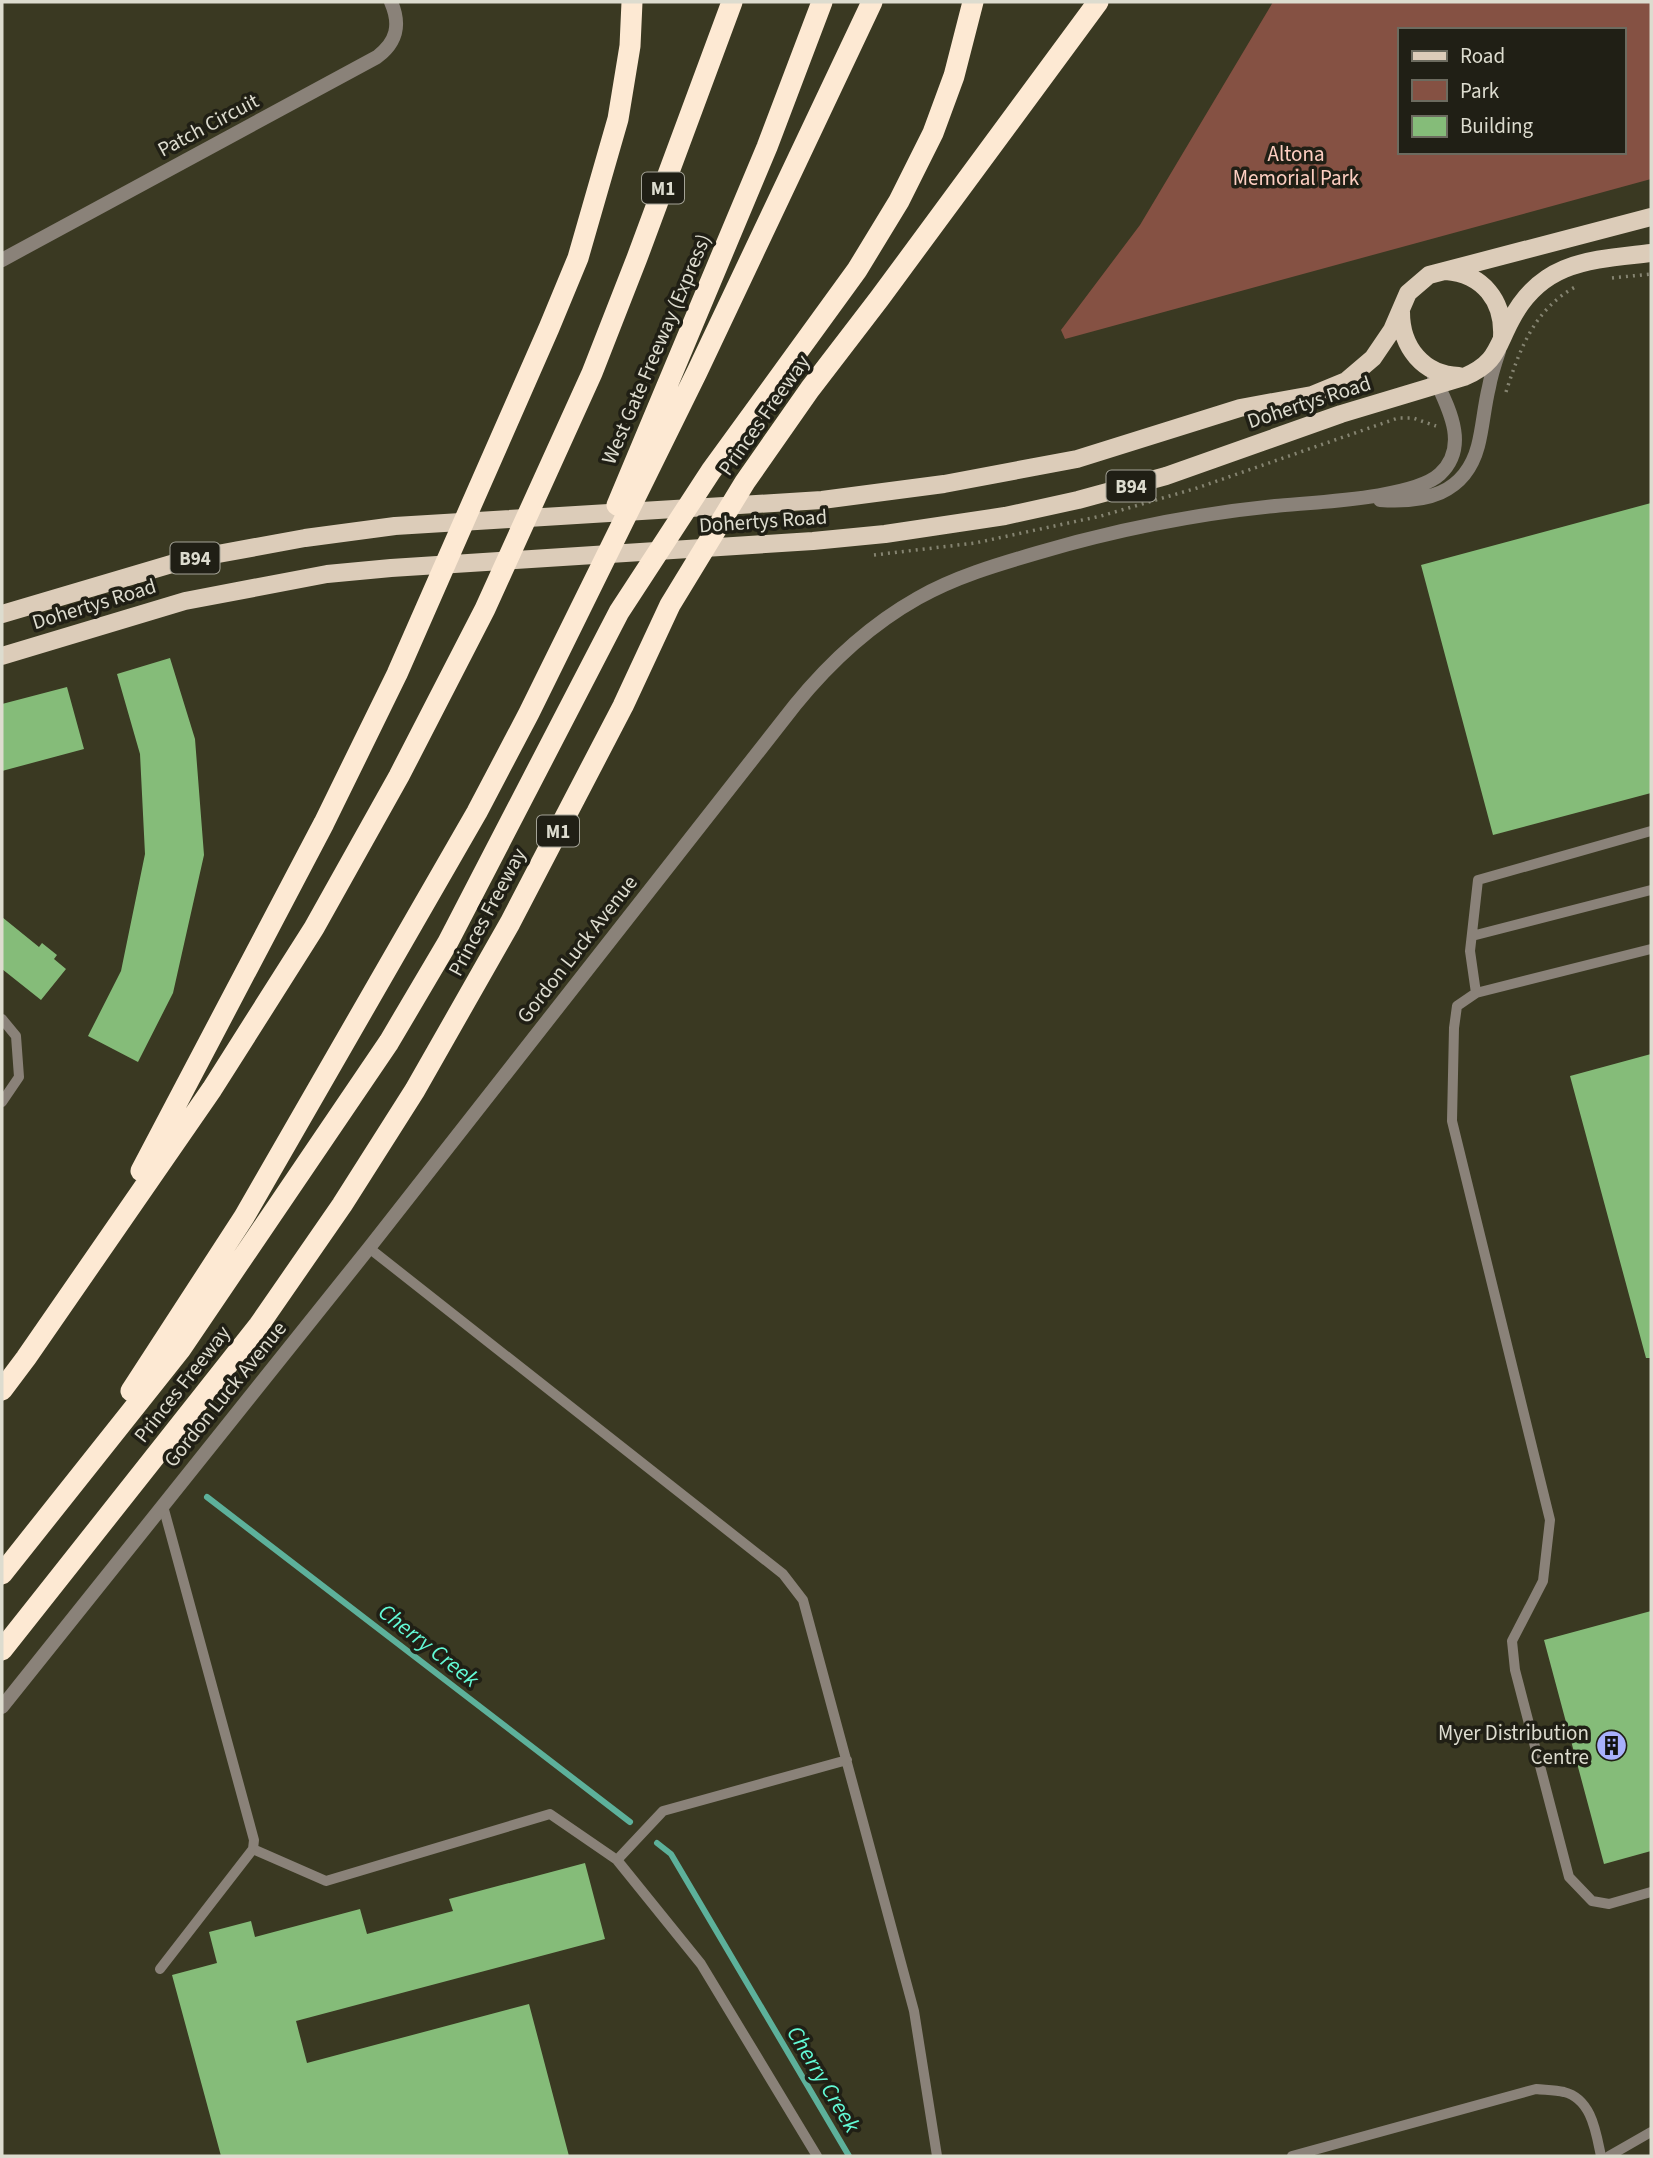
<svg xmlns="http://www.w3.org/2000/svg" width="1653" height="2158" viewBox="0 0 1653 2158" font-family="'Source Sans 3',sans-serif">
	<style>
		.green { fill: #855143; fill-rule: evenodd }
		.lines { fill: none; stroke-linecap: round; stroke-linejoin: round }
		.stream { stroke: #5db19b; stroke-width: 6 }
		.building { fill: #85bc79 }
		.path { stroke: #858471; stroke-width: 3.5; stroke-dasharray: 2 5; stroke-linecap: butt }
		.lane { stroke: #8a8279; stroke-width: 10 }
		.street { stroke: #8a8279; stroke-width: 14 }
		.primary { stroke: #dcccb9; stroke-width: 18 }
		.highway { stroke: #fde9d3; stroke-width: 21 }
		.labels { text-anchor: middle; stroke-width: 7; stroke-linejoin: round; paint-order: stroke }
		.shield { fill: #201f15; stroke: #a4a397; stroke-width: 2 }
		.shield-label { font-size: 19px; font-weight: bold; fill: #dddccf }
		.street-label { font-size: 21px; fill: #dddccf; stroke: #201f15 }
		.park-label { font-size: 21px; fill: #fecfc2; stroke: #201f15 }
		.poi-label { font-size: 21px; fill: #dddccf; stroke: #201f15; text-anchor: end }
		.water-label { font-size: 23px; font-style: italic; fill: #62fad6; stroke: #201f15 }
	</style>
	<rect width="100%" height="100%" fill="#3a3922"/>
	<path class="green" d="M1273 2H1651V179L1065 339 1061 330 1140 225ZM1399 30H1623V152H1399Z"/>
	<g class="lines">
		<path class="stream" d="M207 1497 630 1822
			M657 1843 671 1854 849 2156"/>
	</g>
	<path class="building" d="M1651 503V793L1493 835 1421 565Z
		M170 658 195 739 204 855 173 993 138 1062 88 1036 121 971 145 854 140 754 117 674Z
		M67 687 84 749 2 771V704Z
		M2 917 39 947 42 943 57 955 54 959 66 969 41 1000 2 969Z
		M1651 1054V1358H1646L1570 1076Z
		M1651 1611V1851L1604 1864 1544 1640Z
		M585 1863 605 1939 296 2021 307 2063 529 2004 569 2156H221L172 1975 217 1963 209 1932 251 1921 255 1937 360 1909 367 1934 453 1911 449 1899Z"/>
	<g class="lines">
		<path class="path" d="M1612 278 1651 274
			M1506 392C1520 348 1535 308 1577 286
			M874 555 975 543 1101 516 1197 488 1398 418H1413L1436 426"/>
		<path class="lane" d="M1651 831 1478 880 1470 951 1476 993 1651 949
			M1472 936 1651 890
			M1476 993 1457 1006 1454 1028 1452 1121 1550 1520 1543 1581 1512 1641 1515 1670 1569 1877 1592 1901 1609 1904 1651 1892
			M2 1019 16 1036 19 1077 2 1102
			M369 1248 783 1574 803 1600 914 2011 937 2156
			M253 1849 326 1881 550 1814 617 1860 663 1811 847 1760
			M617 1860 701 1964 817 2156
			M160 1969 253 1849 254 1840 163 1506
			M1292 2156 1536 2089C1545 2090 1555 2090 1564 2092 1592 2099 1596 2133 1601 2156
			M1609 2156 1651 2132"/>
		<path class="street" d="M2 260 377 57C397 42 401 25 391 2
			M1380 500C1424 503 1465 495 1478 446 1483 427 1484 407 1489 387 1491 375 1495 363 1499 351
			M2 1707 369 1248 795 705C830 662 870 625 918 598 955 577 996 565 1037 553 1115 530 1195 514 1275 506 1313 502 1413 499 1440 474 1470 446 1448 407 1434 377"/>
		<path class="primary" d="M1446 271C1483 274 1504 301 1502 337
			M1401 312C1401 347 1423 375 1459 376
			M2 614 185 560 305 538 395 526 822 500 944 484 1077 459 1240 408 1312 395 1346 381 1373 358 1392 330 1408 293 1429 275 1651 217
			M2 656 185 601 327 574 391 568 813 541 885 534 1005 516 1078 500 1166 476 1341 414 1464 377C1497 363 1496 348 1511 320 1542 260 1592 260 1651 253"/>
		<path class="highway" d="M617 505 767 147 822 2
			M141 1171 324 823 397 674 549 328 578 258 618 119 630 46 632 2
			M2 1390 26 1358 212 1089 314 928 399 776 485 609 592 373 637 258 732 2
			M131 1391 244 1217 477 812 529 713 697 372 872 2
			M2 1574 180 1350 389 1042 448 942 619 612 711 471 857 270 899 201 933 133 954 76 973 2
			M2 1650 259 1325 342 1205 415 1090 510 923 623 706 670 605 745 482 810 389 879 299 1098 2"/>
	</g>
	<defs>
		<symbol id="building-disc" viewBox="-11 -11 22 22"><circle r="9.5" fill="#a8b0fc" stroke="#201f15"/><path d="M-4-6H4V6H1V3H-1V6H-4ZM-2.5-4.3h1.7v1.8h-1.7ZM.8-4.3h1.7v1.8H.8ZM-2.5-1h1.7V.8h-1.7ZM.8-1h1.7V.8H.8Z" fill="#111"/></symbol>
	</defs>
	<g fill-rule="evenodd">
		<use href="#building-disc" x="1594" y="1728" width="35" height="35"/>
	</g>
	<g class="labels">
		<g class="shield">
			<rect x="642" y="172.5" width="42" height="31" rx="5"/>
			<rect x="1106.5" y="470.5" width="49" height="31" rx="5"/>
			<rect x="170.5" y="542.5" width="49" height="31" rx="5"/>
			<rect x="537" y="815.5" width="42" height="31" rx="5"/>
		</g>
		<g class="shield-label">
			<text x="663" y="195">M1</text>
			<text x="1131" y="493">B94</text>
			<text x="195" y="565">B94</text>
			<text x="558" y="838">M1</text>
		</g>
		<g class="street-label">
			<text transform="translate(208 125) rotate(-28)" y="7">Patch Circuit</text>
			<text transform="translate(656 349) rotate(-67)" y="7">West Gate Freeway (Express)</text>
			<text transform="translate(1309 402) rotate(-18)" y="7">Dohertys Road</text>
			<text transform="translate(764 415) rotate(-55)" y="7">Princes Freeway</text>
			<text transform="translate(763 521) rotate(-4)" y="7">Dohertys Road</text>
			<text transform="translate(94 604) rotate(-17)" y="7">Dohertys Road</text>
			<text transform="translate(487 912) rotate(-62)" y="7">Princes Freeway</text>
			<text transform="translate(577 949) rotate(-52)" y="7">Gordon Luck Avenue</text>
			<text transform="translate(182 1384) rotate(-52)" y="7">Princes Freeway</text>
			<text transform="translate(225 1394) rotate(-51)" y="7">Gordon Luck Avenue</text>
		</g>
		<g class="park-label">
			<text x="1296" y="161">Altona<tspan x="1296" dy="24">Memorial Park</tspan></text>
		</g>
		<g class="poi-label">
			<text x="1589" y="1740">Myer Distribution<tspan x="1589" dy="24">Centre</tspan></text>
		</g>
		<g class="water-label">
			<text transform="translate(429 1645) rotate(38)" y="8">Cherry Creek</text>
			<text transform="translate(824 2079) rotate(59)" y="8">Cherry Creek</text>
		</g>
	</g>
	<rect width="1653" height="2158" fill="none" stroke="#dddccf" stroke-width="7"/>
	<rect x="1398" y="28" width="228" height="126" fill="#201f15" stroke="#6c6b5f" stroke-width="2"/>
	<rect x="1412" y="51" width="35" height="10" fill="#dcccb9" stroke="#6c6b5f" stroke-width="2"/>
	<text x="1460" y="63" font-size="21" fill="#dddccf">Road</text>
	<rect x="1412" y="80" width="35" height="21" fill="#855143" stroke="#6c6b5f" stroke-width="2"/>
	<text x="1460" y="98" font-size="21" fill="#dddccf">Park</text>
	<rect x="1412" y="116" width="35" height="21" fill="#85bc79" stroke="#6c6b5f" stroke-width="2"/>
	<text x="1460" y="133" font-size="21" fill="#dddccf">Building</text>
</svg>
